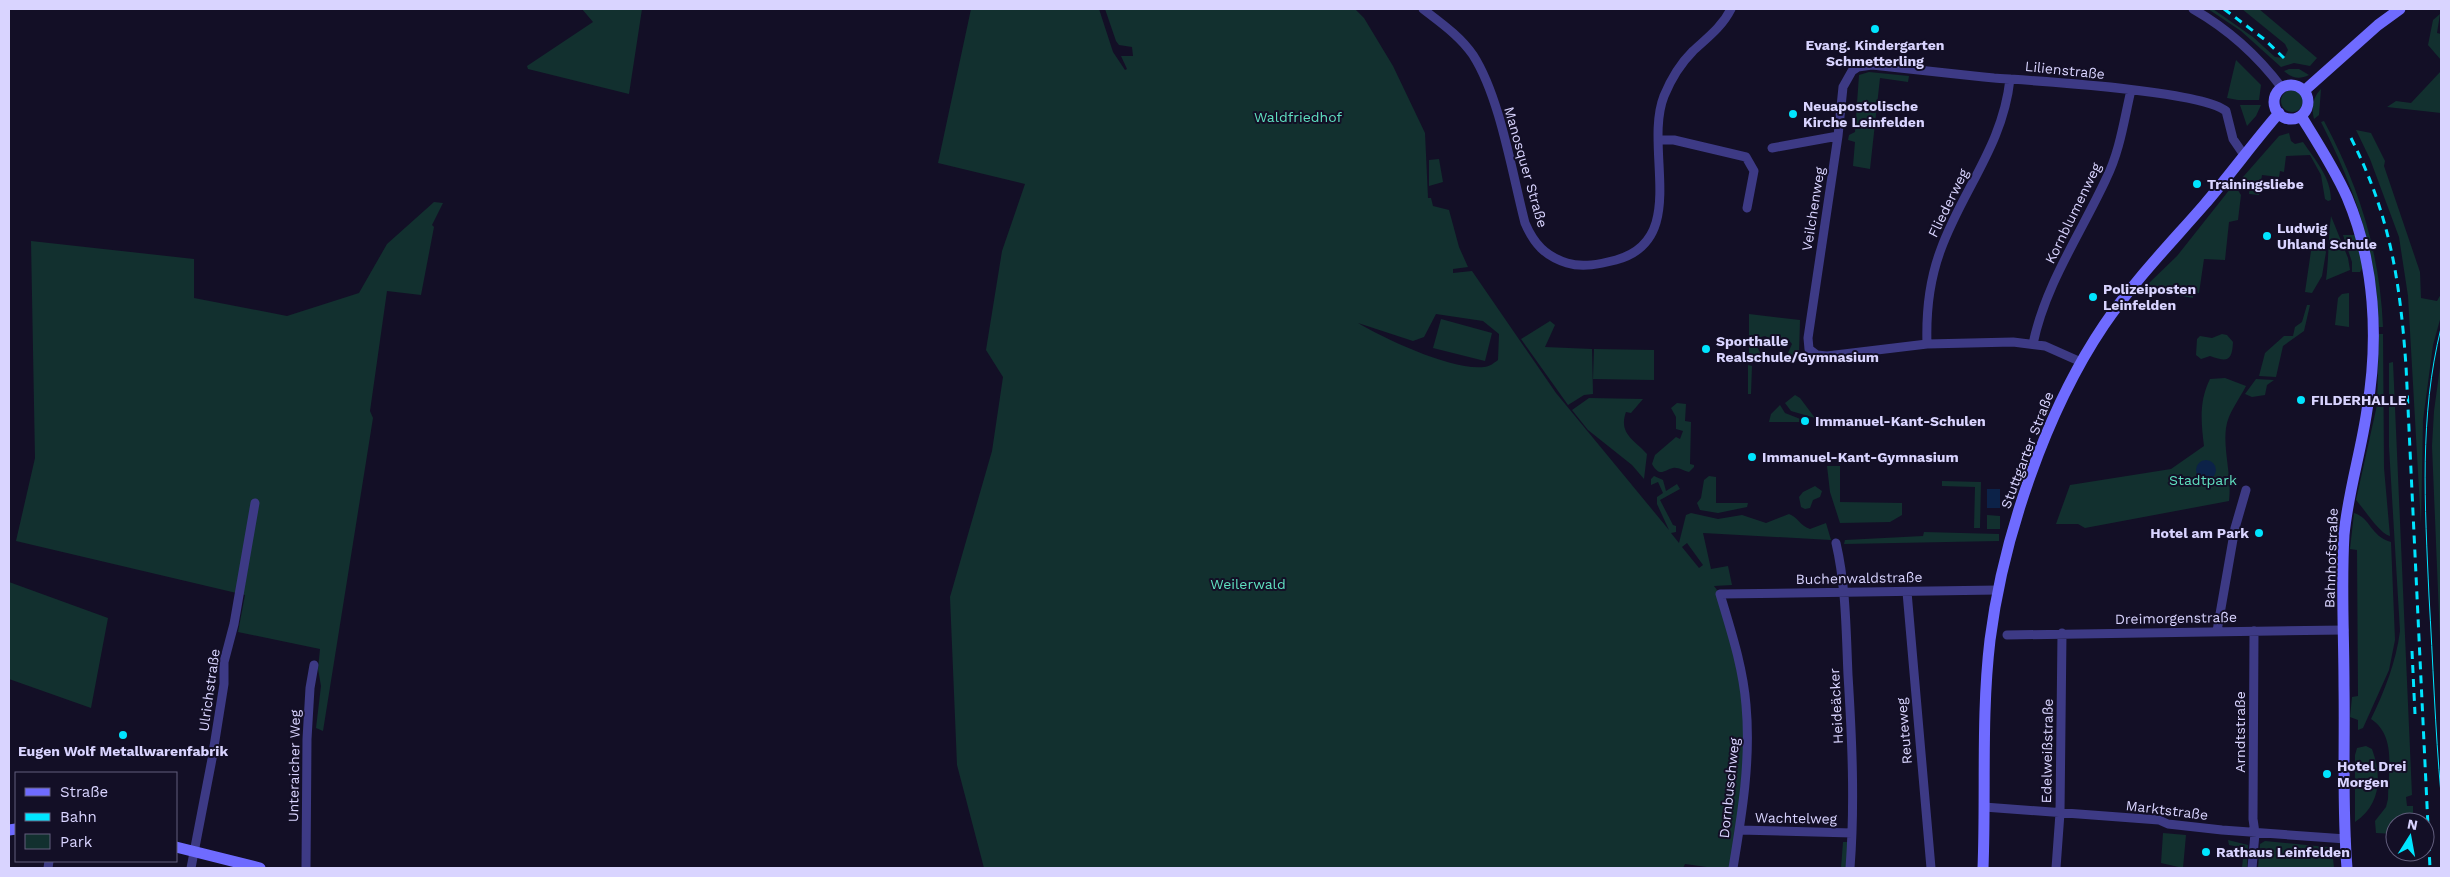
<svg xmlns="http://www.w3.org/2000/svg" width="2450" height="877" viewBox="0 0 2450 877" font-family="'Work Sans',sans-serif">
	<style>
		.green { fill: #12302f; fill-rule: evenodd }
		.water { fill: #0c2248 }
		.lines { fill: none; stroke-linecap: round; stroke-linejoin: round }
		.street { stroke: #3d3a85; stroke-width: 9 }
		.secondary { stroke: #6f6bff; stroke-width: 11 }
		.tram { stroke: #00e5ff; stroke-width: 1 }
		.rail { stroke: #00e5ff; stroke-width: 3; stroke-dasharray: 8 6; stroke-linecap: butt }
		.poi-dot { fill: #00e5ff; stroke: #130f26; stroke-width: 2 }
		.labels { text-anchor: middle; stroke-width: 4; stroke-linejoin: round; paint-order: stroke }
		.poi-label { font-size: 14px; font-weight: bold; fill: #d9d4ff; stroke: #130f26; text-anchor: start }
		.street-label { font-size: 14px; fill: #d9d4ff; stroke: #130f26 }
		.park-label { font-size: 14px; fill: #5fe0c0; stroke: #130f26 }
	</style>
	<rect width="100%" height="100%" fill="#130f26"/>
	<path class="green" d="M582 9H642L629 94 528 69 527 66 593 22Z
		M971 9H1099L1113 52 1125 70 1127 69 1121 56H1133L1132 47 1119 45 1116 41 1105 9H1355L1364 18 1393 66 1425 133 1428 198H1431L1433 206 1449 210 1459 247 1468 267 1453 269V273L1472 271 1556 393 1669 530 1657 504V497L1663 493 1658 482 1651 485V479L1654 476 1663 480 1666 491 1677 484 1680 489 1660 500 1673 525 1676 526V532L1671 533 1679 543 1686 515 1691 513 1718 519 1742 515 1766 523 1789 514C1798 517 1800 526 1810 529L1826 523 1831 540 1703 533 1711 569 1728 566 1732 585 1714 586 1720 594 1735 644 1748 726 1733 868H1714L1685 864 1683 868H984L957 765 950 597 992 451 1003 377 986 350 1002 251 1025 184 938 163ZM1436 314 1483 321 1499 334 1498 360C1494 363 1489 367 1484 367 1453 371 1385 339 1358 323L1413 341 1424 337ZM1687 543 1703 565 1699 568 1682 547Z
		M2208 9H2213L2253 37 2275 57 2284 58 2288 50 2285 44 2242 9H2259L2317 58 2310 66 2294 63 2281 67 2241 31Z
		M2440 14 2437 33 2441 34V60L2428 45 2433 20Z
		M2236 60 2261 85 2259 100H2238L2227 98Z
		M2289 69H2299L2309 75C2299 80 2292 78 2284 71Z
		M2441 71V113L2387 107 2396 101 2411 103Z
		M1869 72 1909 76 1908 82 1880 78 1870 169 1853 166 1855 142 1848 140 1849 135 1855 132 1859 75Z
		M2321 89 2319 115 2314 119C2311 108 2313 97 2321 89Z
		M2281 101a11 11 0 1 1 22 0a11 11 0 1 1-22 0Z
		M2240 105H2261L2256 116 2247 126Z
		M2324 121C2359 186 2380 253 2383 327H2379C2376 249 2356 191 2321 122Z
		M2356 130 2371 133 2385 161 2384 166 2420 272 2421 298 2437 301 2441 294V316L2433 345 2423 420 2421 525 2408 296 2399 237 2370 159Z
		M2289 133 2291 141 2295 144 2303 142C2315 160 2331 177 2331 200L2328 201 2325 199 2321 175 2310 155 2286 156 2284 172 2280 171 2279 177 2262 175 2259 195 2249 194 2250 184 2243 177 2279 136Z
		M1439 159 1443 182 1429 186V160Z
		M2234 184 2241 195 2238 220 2229 222 2225 260 2204 259 2199 293 2193 292V298L2149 290 2148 284 2177 256Z
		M434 202 443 203 432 225 434 227 421 295 387 291 370 411 373 418 323 731 316 728 321 686 318 669 320 649 238 632 245 595 16 541 35 458 31 241 194 259V298L287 316 359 293 387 244Z
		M2331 216 2348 258 2350 270 2326 280C2329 258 2328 238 2331 216Z
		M2343 235H2356L2363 267 2360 272H2352V262Z
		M2312 244 2323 246 2326 252 2322 276 2312 293 2305 292Z
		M2349 293V327L2335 325 2338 298 2342 294Z
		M2307 305H2310L2304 331 2283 346 2276 377 2259 376 2265 353 2284 336H2293L2295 327 2302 322Z
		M1749 314 1800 320 1799 354 1795 364 1788 362 1787 355 1792 344 1787 338 1783 337 1775 341 1765 336 1761 337 1757 344C1757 352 1767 356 1759 364L1749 361Z
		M1441 319 1492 333 1485 361 1433 348Z
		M1550 321 1555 325 1545 347 1592 349 1593 394 1584 395 1568 405 1521 339Z
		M2222 334 2227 335 2233 342C2232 362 2227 362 2210 356L2201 359 2196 355 2197 339 2200 336 2212 338Z
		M2379 334H2383L2384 468 2390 536C2380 534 2364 509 2356 500L2377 405Z
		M1594 349 1654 350V380L1593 379Z
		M2441 360V663L2432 446 2434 411Z
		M2393 362 2412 795 2406 797 2407 806H2413V822H2395V834L2376 833 2375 821 2386 807 2388 799C2388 772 2397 736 2371 719 2385 690 2396 662 2400 631L2389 447V363Z
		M1748 365 1752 366 1751 394H1748Z
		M2225 378 2246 386C2239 400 2228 413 2226 428 2223 450 2232 476 2229 501L2085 528 2078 524H2056L2070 485 2171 469 2204 446C2201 422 2199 401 2210 379Z
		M2256 379 2274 380 2267 385 2265 395 2252 397 2245 394Z
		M1795 395 1800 398 1815 418 1791 411 1785 403Z
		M1589 398 1643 399 1631 413 1626 412C1618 434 1635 440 1647 454L1644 479 1632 465 1588 430 1572 410Z
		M1677 403 1686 404 1685 421 1691 422 1690 464 1694 465V467L1689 472C1684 471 1678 467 1673 468 1664 470 1660 478 1652 464L1655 455 1676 437 1680 439 1683 431 1676 429V417L1671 408Z
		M1780 405 1785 413 1808 422H1769L1771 414Z
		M1827 466H1840V502L1902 503V515L1890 522 1840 523 1830 492Z
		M1709 476 1716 477V503H1748L1747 507 1718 513 1700 510 1697 503 1701 498 1704 480Z
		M1942 481 1981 482 1980 528H1974L1975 487 1942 486Z
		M1815 486 1822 491 1820 497 1813 500 1810 508 1805 509 1801 507 1799 497 1803 492Z
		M2354 513C2371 518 2370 536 2391 542L2395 640 2389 670 2363 728 2358 730V720L2350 717 2352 697 2358 696 2357 550 2350 549Z
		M1987 515 2000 516V529H1987Z
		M1924 532 1999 534V541L1844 544 1845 540 1923 536Z
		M9 582 108 618 91 708 9 679Z
		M2366 746 2372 749C2382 777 2381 804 2355 822V755L2357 748Z
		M2163 833 2186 835 2183 868 2161 863Z
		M2228 840 2248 845 2247 868H2242L2244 848 2229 845Z
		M2265 841 2327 847C2332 849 2336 852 2336 858H2333L2334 868H2258L2260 844Z
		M1843 842H1848L1846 868H1841Z"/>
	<path class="water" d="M2196 470a10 10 0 1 1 20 0a10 10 0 1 1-20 0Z
		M1987 489H2000V508H1987Z"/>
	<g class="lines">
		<path class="street" d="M1423 9C1441 23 1460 36 1473 55 1500 97 1512 173 1525 223 1534 244 1545 256 1567 263 1583 268 1600 264 1616 260 1690 240 1643 149 1664 96 1671 79 1680 64 1693 51 1707 38 1722 27 1731 9
			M2193 9C2228 29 2258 56 2282 88
			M1658 140H1674L1746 157 1754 171 1747 208
			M1772 148 1838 136
			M1927 344C1926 313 1930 278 1941 249 1963 189 2003 145 2010 79
			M2033 344C2045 285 2081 233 2106 179 2120 151 2124 120 2131 90
			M2081 362 2045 346 2013 342 1927 344 1827 356 1817 355 1809 349 1808 338 1838 136 1843 87 1852 71 1858 67 1872 65C1912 69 1953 74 1994 78 2035 81 2201 90 2226 111L2233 139 2244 155
			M1836 543C1846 586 1846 630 1848 675 1852 739 1855 804 1850 868
			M1907 592 1931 868
			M2217 631 2235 528 2246 490
			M2007 635 2344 630
			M1984 807 2159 820 2168 824 2222 830 2346 839
			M1739 830 1852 833
			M48 868 49 861
			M191 868 212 759 224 684V662L234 624 255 503
			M306 868 307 739 310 688 314 665
			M1733 868C1742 814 1751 760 1746 705 1743 667 1731 631 1720 594L1998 590
			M2056 868 2060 813 2062 633
			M2252 868 2255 833 2253 819 2254 631"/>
		<path class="secondary" d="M2274 102a17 17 0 1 1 34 0a17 17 0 1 1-34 0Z
			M2304 91 2378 25 2400 9
			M2301 116C2317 142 2334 168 2347 197 2375 263 2379 339 2367 410 2361 452 2348 492 2344 535 2341 585 2344 636 2344 686 2345 747 2342 808 2347 868
			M9 830 16 829
			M176 847 260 868
			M1983 868C1986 793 1981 716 1990 640 2003 537 2046 411 2104 325 2133 282 2170 244 2204 205 2230 175 2253 143 2279 113"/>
		<path class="tram" d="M2441 328C2419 417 2425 505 2429 596 2433 662 2435 728 2441 794"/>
		<path class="rail" d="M2224 9 2264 39 2284 58
			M2351 138C2390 215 2400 281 2406 366L2430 868
			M2412 651 2415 714"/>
	</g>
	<g class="poi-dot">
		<circle cx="1875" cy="29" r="5"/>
		<circle cx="1793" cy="114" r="5"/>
		<circle cx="2197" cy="184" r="5"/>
		<circle cx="2267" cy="236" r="5"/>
		<circle cx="2093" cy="297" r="5"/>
		<circle cx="1706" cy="349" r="5"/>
		<circle cx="2301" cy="400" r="5"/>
		<circle cx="1805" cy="421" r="5"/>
		<circle cx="1752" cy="457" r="5"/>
		<circle cx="2259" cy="533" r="5"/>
		<circle cx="123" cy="735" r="5"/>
		<circle cx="2327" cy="774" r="5"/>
		<circle cx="2206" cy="852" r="5"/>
	</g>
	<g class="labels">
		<g class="poi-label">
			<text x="1875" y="50" text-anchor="middle">Evang. Kindergarten<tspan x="1875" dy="16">Schmetterling</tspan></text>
			<text x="1803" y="111">Neuapostolische<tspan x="1803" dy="16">Kirche Leinfelden</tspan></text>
			<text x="2207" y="189">Trainingsliebe</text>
			<text x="2277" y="233">Ludwig<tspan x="2277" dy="16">Uhland Schule</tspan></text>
			<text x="2103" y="294">Polizeiposten<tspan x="2103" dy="16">Leinfelden</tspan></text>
			<text x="1716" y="346">Sporthalle<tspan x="1716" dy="16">Realschule/Gymnasium</tspan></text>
			<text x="2311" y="405">FILDERHALLE</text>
			<text x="1815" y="426">Immanuel-Kant-Schulen</text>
			<text x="1762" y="462">Immanuel-Kant-Gymnasium</text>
			<text x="2249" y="538" text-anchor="end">Hotel am Park</text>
			<text x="123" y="756" text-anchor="middle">Eugen Wolf Metallwarenfabrik</text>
			<text x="2337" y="771">Hotel Drei<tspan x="2337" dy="16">Morgen</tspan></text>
			<text x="2216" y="857">Rathaus Leinfelden</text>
		</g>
		<g class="street-label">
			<text transform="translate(2065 70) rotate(6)" y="5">Lilienstraße</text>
			<text transform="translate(1526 167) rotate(74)" y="5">Manosquer Straße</text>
			<text transform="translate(1948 203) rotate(-64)" y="5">Fliederweg</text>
			<text transform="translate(1813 209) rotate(-81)" y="5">Veilchenweg</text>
			<text transform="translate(2073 213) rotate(-64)" y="5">Kornblumenweg</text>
			<text transform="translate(2027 450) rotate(-69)" y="5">Stuttgarter Straße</text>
			<text transform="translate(2331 558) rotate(-88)" y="5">Bahnhofstraße</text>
			<text transform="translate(1859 578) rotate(-1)" y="5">Buchenwaldstraße</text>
			<text transform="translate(2176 618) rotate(-1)" y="5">Dreimorgenstraße</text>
			<text transform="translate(209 690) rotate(-82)" y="5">Ulrichstraße</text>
			<text transform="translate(1836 706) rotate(-93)" y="5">Heideäcker</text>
			<text transform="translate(1904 731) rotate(-95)" y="5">Reuteweg</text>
			<text transform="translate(2240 732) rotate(-90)" y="5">Arndtstraße</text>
			<text transform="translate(2047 751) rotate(-89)" y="5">Edelweißstraße</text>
			<text transform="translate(294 766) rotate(-89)" y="5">Unteraicher Weg</text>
			<text transform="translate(1729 788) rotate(-84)" y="5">Dornbuschweg</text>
			<text transform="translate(2167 810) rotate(7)" y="5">Marktstraße</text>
			<text transform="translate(1796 818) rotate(1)" y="5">Wachtelweg</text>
		</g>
		<g class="park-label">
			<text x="1298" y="122">Waldfriedhof</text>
			<text x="2203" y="485">Stadtpark</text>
			<text x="1248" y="589">Weilerwald</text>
		</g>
	</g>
	<rect width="2450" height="877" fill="none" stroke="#d9d4ff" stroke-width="20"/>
	<rect x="15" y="772" width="162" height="90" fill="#130f26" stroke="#625e7d"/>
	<rect x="25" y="788" width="25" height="8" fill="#6f6bff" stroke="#625e7d"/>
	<text x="60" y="797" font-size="15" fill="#d9d4ff">Straße</text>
	<rect x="25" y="813" width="25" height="8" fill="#00e5ff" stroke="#625e7d"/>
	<text x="60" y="822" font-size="15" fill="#d9d4ff">Bahn</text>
	<rect x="25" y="834" width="25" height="15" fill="#12302f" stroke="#625e7d"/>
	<text x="60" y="847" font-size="15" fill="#d9d4ff">Park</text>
	<g transform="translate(2410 837) rotate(11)"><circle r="24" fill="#130f26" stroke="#625e7d"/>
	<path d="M0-4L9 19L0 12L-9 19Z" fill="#00e5ff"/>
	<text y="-8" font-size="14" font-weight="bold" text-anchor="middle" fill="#d9d4ff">N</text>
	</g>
</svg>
